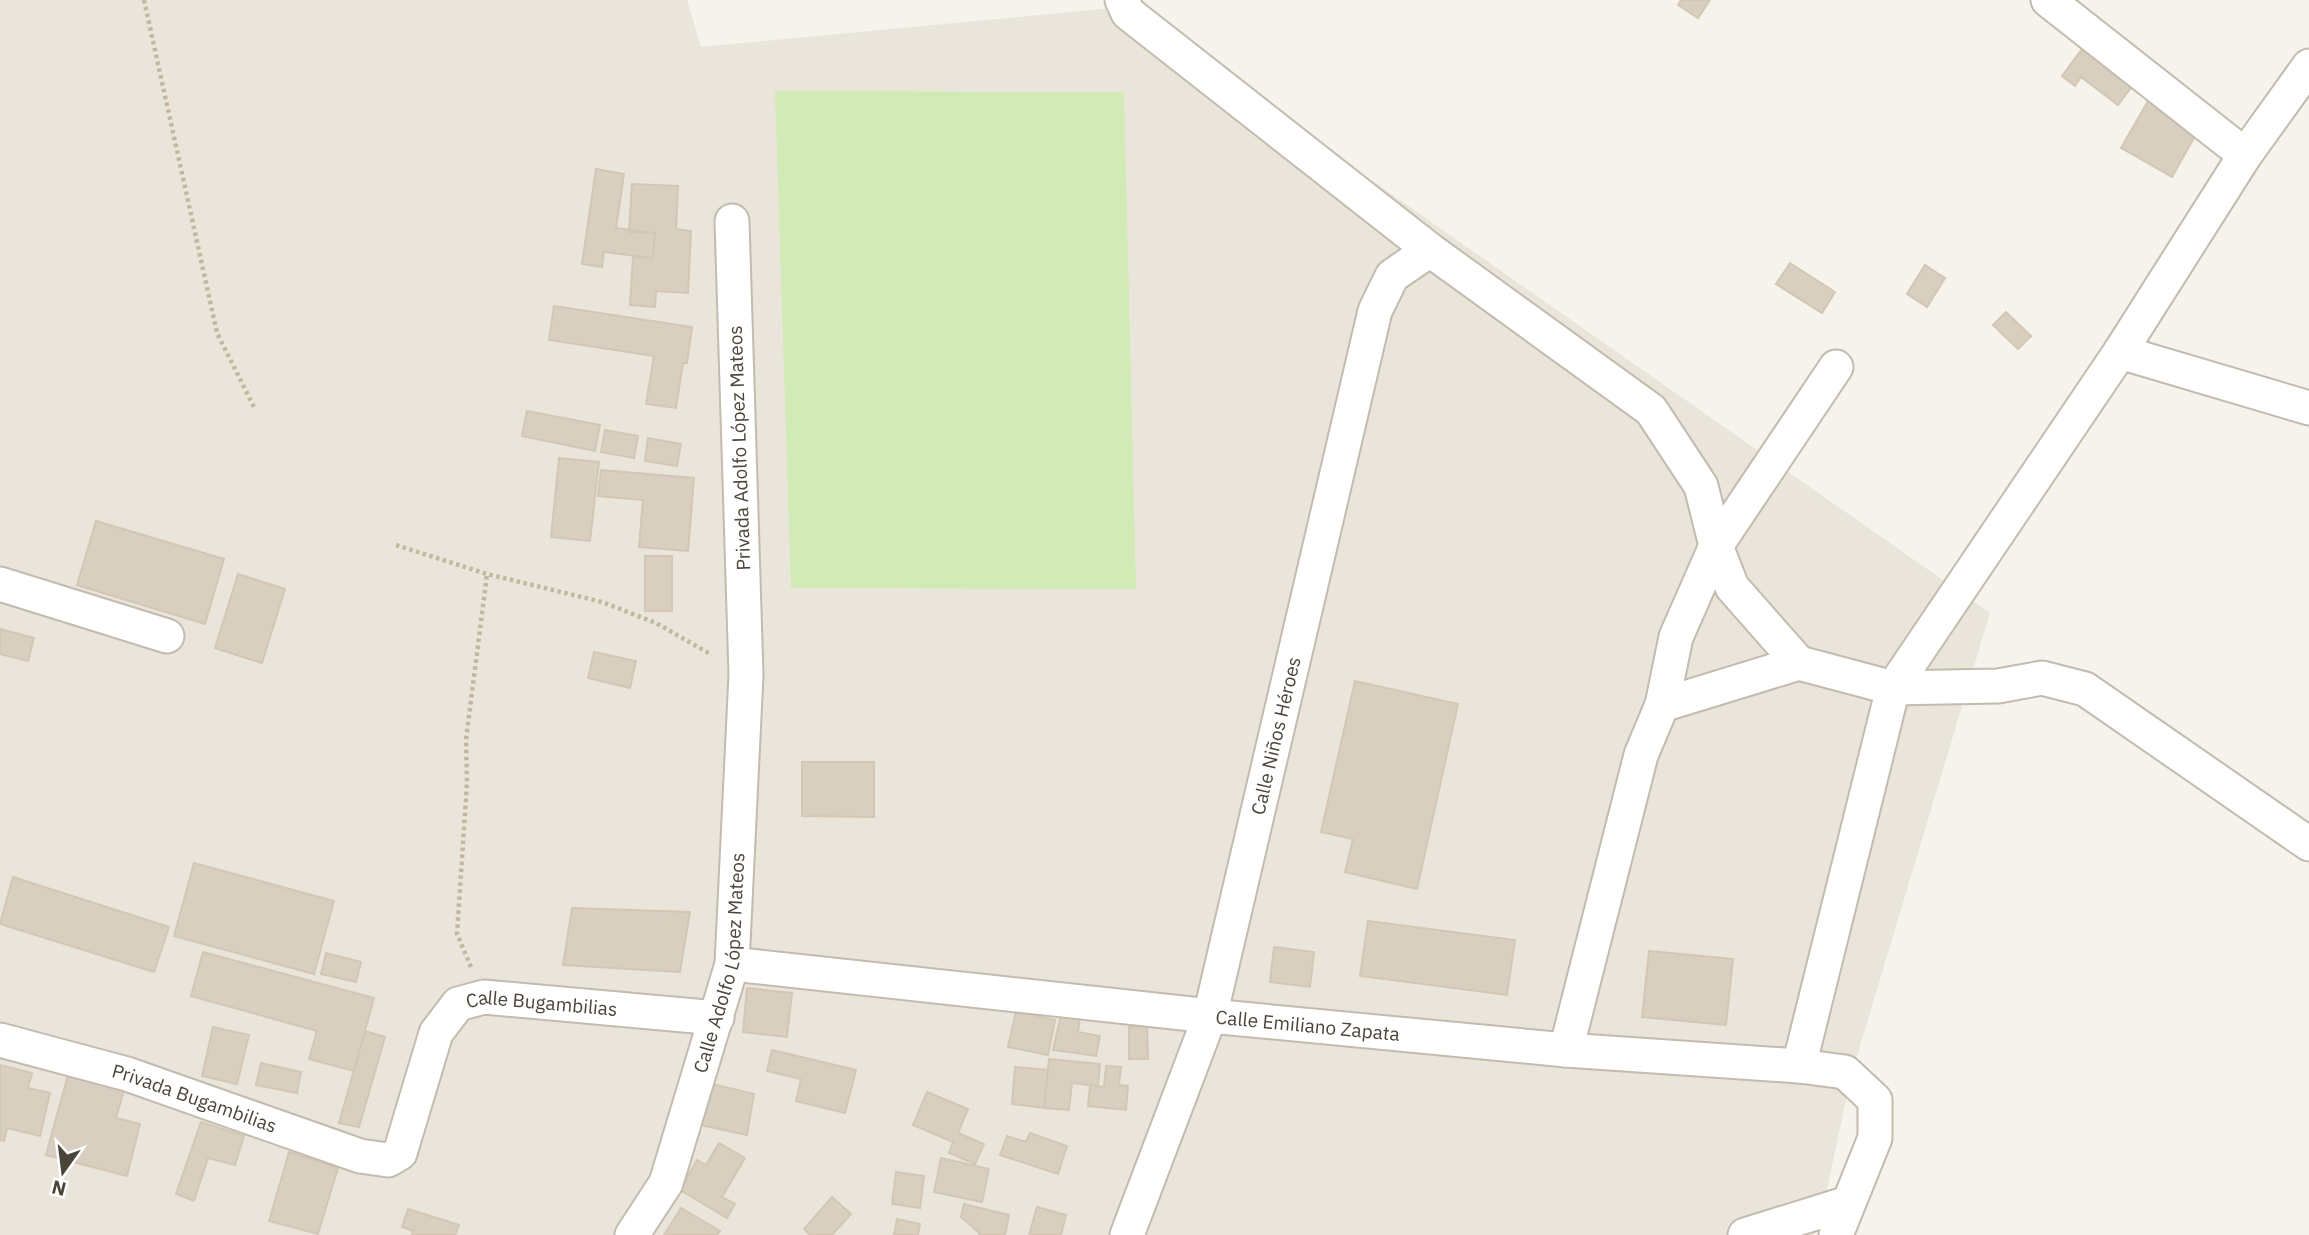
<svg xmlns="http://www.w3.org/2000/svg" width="2309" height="1235" viewBox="0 0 2309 1235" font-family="'IBM Plex Sans',sans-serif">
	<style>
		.residential { fill: #eae5da }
		.green { fill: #d2eab5 }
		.building { fill: #d8cfc1; stroke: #d3c7b4; stroke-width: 2 }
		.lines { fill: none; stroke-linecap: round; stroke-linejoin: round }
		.minor-casing { stroke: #c2bbae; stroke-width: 37 }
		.path { stroke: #c4b79f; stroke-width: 4.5; stroke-dasharray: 3.5 3.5; stroke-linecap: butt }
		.minor { stroke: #fff; stroke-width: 33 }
		.labels { text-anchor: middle; stroke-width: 7; stroke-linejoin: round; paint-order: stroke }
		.street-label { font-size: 19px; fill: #4b4439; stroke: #fff }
	</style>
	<rect width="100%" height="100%" fill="#f6f3ec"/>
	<path class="residential" d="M0 0H687L701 47 1124 7 1990 613 1851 1076 1825 1199 1814 1235H0Z"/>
	<path class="green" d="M775 91 1124 92 1136 589 791 588Z"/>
	<path class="building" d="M1681 0H1710L1698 18 1678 5Z
		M2088 41 2138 78 2118 105 2081 77 2075 86 2062 76Z
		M2148 101 2199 129 2172 177 2121 148Z
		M596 169 624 174 616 228 655 233 653 258 604 252 602 267 582 264Z
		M632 184 678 186 676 229 691 231 688 293 656 291 655 307 630 305 633 257 653 258 655 233 629 232Z
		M1790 263 1835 292 1822 313 1776 284Z
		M1925 265 1945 278 1927 307 1907 294Z
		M554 306 692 327 687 363H683L676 408 646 404 654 356 549 340Z
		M2006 312 2031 336 2018 349 1993 325Z
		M527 411 600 425 595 451 522 436Z
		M605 430 638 436 634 458 601 452Z
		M648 438 681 444 677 466 645 461Z
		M559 458 599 462 590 541 551 537Z
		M601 470 694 478 688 551 639 547 643 500 598 496Z
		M96 521 224 559 205 624 77 585Z
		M645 556H672V611H645Z
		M238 574 285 589 262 663 215 648Z
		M0 629 34 638 28 661 0 654Z
		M594 652 636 661 630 688 588 678Z
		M1355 681 1458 704 1417 889 1345 872 1353 839 1321 832Z
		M802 762H874V817L802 816Z
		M194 863 334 901 314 974 174 936Z
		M13 877 169 927 154 972 0 924Z
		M572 908 690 912 680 972 563 965Z
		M1368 921 1515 940 1507 995 1360 976Z
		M1274 947 1314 952 1310 987 1270 982Z
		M1649 951 1733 959 1726 1025 1642 1017Z
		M203 952 374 998 354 1071 309 1059 317 1031 191 996Z
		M326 953 361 962 356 982 321 974Z
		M747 988 792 993 787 1037 743 1032Z
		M1016 1011 1055 1020 1048 1055 1008 1047Z
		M1061 1015 1080 1017 1078 1032 1100 1036 1096 1056 1053 1050Z
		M1147 1026 1148 1059H1129V1027Z
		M213 1027 249 1035 237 1084 202 1076Z
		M365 1031 385 1037 359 1127 339 1123Z
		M772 1050 856 1070 845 1113 796 1101 801 1079 767 1071Z
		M1049 1059 1100 1064 1098 1086 1072 1083 1069 1110 1044 1108Z
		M261 1063 301 1072 297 1093 256 1085Z
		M0 1065 32 1073 28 1088 50 1093 40 1136 7 1128 4 1141 0 1140Z
		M1106 1066 1121 1067 1119 1085 1128 1086 1126 1110 1088 1106 1090 1085 1104 1087Z
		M1015 1067 1048 1070 1044 1108 1012 1104Z
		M68 1075 124 1090 116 1118 140 1124 127 1176 46 1155Z
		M708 1083 754 1094 747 1135 700 1125Z
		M927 1092 968 1109 958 1133 984 1144 975 1164 949 1153 953 1142 913 1125Z
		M201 1122 244 1136 235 1165 208 1158 194 1201 176 1194Z
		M1030 1133 1067 1146 1058 1174 1000 1155 1007 1136 1026 1142Z
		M719 1143 745 1158 722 1197 735 1204 727 1218 680 1190 697 1160 706 1165Z
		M289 1152 338 1168 318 1234 269 1221Z
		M941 1158 989 1169 982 1202 934 1192Z
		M896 1172 924 1176 920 1208 892 1204Z
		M832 1197 851 1214 832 1235H810L804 1229Z
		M964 1204 1009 1215 1005 1235H979V1233L961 1217Z
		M1037 1207 1066 1215 1061 1235H1029Z
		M681 1208 720 1231 717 1235H664Z
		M408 1209 459 1225 455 1235H412L413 1231 402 1227Z
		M897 1219 920 1224 918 1235H894Z"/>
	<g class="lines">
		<defs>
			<g id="minor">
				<path d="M1122 0 1128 13 1430 250 1651 410 1701 486 1716 546 1732 587 1799 663"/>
				<path d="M2048 0 2245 155"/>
				<path d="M2120 352 2309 408"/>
				<path d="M0 584 167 636"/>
				<path d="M1662 705 1799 663 1893 688 1998 686 2042 678 2085 689 2309 844"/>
				<path id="s1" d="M732 964 1210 1016 1566 1050 1799 1066 1845 1072 1875 1100V1138L1836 1235"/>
				<path id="s2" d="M0 1040 127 1074 360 1156 388 1160 400 1153 436 1033 458 1004 484 997 717 1018"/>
				<path d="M1566 1050 1641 755 1662 705 1676 637 1716 546 1836 367"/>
				<path d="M1799 1066 1893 688 2120 352 2245 155 2309 66"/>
				<path id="s3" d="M632 1235 666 1183 732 964 746 675 732 221"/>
				<path id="s4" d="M1127 1235 1210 1016 1375 311 1392 276 1430 250"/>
				<path d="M1745 1235 1848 1203"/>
			</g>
		</defs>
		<use href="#minor" class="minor-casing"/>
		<path class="path" d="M144 0 217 333 254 407
			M396 545 487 574 602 602 656 623 712 655
			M471 967 457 934 467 783 466 740 487 574"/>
		<use href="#minor" class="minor"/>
	</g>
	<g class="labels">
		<g class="street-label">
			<text transform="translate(739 448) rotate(-92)" y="7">Privada Adolfo López Mateos</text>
			<text dy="7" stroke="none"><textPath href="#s4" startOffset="522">Calle Niños Héroes</textPath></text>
			<text dy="7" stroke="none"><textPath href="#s3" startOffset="290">Calle Adolfo López Mateos</textPath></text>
			<text dy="7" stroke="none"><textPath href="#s2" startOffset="667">Calle Bugambilias</textPath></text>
			<text dy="7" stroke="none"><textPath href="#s1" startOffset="579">Calle Emiliano Zapata</textPath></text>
			<text dy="7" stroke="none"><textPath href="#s2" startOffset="203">Privada Bugambilias</textPath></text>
		</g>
	</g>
	<g transform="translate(63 1172) rotate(194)" stroke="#ffffff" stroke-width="5" paint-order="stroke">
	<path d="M0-5L12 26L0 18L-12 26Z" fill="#4b4439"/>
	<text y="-10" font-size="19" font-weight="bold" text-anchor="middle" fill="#4b4439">N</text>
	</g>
</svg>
